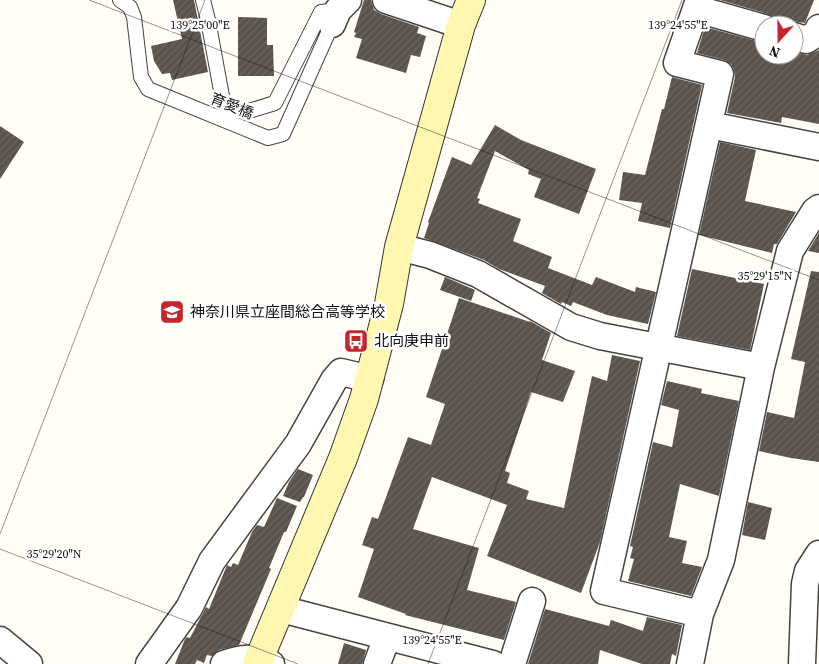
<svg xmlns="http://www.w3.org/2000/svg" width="819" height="664" viewBox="0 0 819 664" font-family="'Source Serif 4','Noto Sans JP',serif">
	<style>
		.building { fill: url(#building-hatch) }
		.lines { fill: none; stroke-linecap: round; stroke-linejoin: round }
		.lane-casing { stroke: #444; stroke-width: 16 }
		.street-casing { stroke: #444; stroke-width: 29 }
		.secondary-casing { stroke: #333; stroke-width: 30 }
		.lane { stroke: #fff; stroke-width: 14 }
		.street { stroke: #fff; stroke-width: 26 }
		.secondary { stroke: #fff6b0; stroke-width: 28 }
		.ticks { fill: none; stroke: #111; stroke-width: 1; stroke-opacity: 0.45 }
		.labels { text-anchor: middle; stroke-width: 5; stroke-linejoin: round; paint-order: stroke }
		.street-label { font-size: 15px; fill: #111; stroke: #fff }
		.poi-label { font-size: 15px; fill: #111; stroke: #fff; text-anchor: start }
		.ticks-label { font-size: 12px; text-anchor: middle; fill: #111; stroke: #fff; stroke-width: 5; stroke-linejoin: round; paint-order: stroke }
	</style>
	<defs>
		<pattern id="building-hatch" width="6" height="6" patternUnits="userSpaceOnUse" patternTransform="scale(1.25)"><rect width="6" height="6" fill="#5a524d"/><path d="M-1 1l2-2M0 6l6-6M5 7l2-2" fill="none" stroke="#6d6662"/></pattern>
	</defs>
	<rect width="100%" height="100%" fill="#fffdf5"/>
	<path class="building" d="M173 0H194L208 72 172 80 170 73 162 74 154 61 151 46 182 39Z
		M364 0H371L374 10 381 14 419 27 417 33 426 36 420 57 411 55 406 73 356 58 362 39 354 37 356 33 354 32Z
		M720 0H814L805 23 791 21 784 25H779L775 18 768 14Z
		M238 17 267 18V45H273L274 76H238Z
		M705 27 764 43V55H794V52L807 55 819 50V124L782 117 781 123 727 113 735 77 734 70 731 64 724 60 697 53Z
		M672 77 702 85 670 228 638 221 642 203 619 200 623 172 645 175 662 109H664Z
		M495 125 521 140 596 169 579 214 534 197 541 179 528 174 529 170 495 151 477 198 480 199 478 203 521 219 513 241 552 257 548 268 592 285 596 277 635 292 636 287 656 292 648 324 607 315 573 302 571 306 562 302 561 304 542 293 545 286 499 269 484 260 424 238 429 223 428 222 452 157 471 165Z
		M0 126 24 142 0 179Z
		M720 142 756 150 745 201 796 212 777 244H774L772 253 699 235Z
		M819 233V253L808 251Z
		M692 269 764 284 750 350 677 336Z
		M811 271 819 272V462L791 458 759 451 767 412 794 418 805 362 791 359Z
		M445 277 475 290 471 301 440 290Z
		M459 298 530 322V321L551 333 542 360 575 371 563 402 531 392 505 471 510 473 507 483 529 491 526 499 564 508 592 376 607 381 612 355 640 361 600 542 581 593 487 556 507 505 432 477 413 529 479 548 467 590 516 602 504 640 405 615 406 614 358 597 374 549 362 545 372 517 378 519 408 437 431 445 445 404 426 397Z
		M667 381 702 389 701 393 739 401 719 496 680 484 669 537 687 541 682 563 702 567 691 596 628 581 634 559 630 558 633 547 630 546 653 442 672 447 679 410 661 405Z
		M298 469 313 475 304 497H303L300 502 283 496 289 482Z
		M277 498 297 506 286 532H284L269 568 271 569 239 645 219 650 212 656 207 655 204 663 197 660 195 664H175L185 639 187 637 190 638 206 607 209 609 227 565 231 567 233 563 238 565 252 532 257 525 264 527Z
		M748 502 772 508 765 540 742 535Z
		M545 609 609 626 611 620 643 631 647 617 682 625 676 656 672 654 670 664H642L600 650 598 664H528Z
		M344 643 366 650 362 664H338Z"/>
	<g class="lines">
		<defs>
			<path id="lane" d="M120 0 130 7 134 17 141 77 148 89 268 138 283 134 332 24
				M203 0 208 20 224 107 227 111H249L275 103 321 12 338 10"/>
			<path id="street" d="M386 0 461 25
				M699 0 677 63 720 74 604 591 700 614
				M697 9 764 28
				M332 24 338 10 348 0
				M794 36 806 40 817 33 819 28
				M709 125 819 147
				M399 247 430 255 478 274 571 327 600 336 761 367
				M281 609 493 664
				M0 640 29 664
				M149 664 189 608 212 561 298 444 334 380 341 372 370 379
				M224 664C241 658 254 656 271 664
				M377 664 387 637
				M512 664 532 601
				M690 664 700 614 721 560 761 367 790 251 815 211 819 208
				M802 664 805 584 808 571 819 554"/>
			<path id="secondary" d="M257 664 343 458 364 399 389 304 399 247 461 25 471 0"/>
		</defs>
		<use href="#lane" class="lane-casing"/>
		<use href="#street" class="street-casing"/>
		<use href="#secondary" class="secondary-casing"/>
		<use href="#lane" class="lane"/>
		<use href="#street" class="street"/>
		<use href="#secondary" class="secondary"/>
	</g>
	<path class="ticks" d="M89 0 819 280M0 534 205 0M0 549 298 664M428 664 682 0"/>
	<defs>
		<symbol id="school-square" viewBox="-11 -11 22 22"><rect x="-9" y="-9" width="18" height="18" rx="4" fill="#c4262e" stroke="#fff"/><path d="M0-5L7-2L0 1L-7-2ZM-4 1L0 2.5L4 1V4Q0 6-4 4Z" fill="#fff"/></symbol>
		<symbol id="bus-square" viewBox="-11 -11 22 22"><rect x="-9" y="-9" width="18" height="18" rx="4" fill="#c4262e" stroke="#fff"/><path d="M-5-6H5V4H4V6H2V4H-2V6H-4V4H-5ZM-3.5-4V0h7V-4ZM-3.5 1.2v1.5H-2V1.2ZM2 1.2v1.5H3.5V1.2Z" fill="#fff"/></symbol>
	</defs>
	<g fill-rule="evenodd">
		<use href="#school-square" x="158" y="298" width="28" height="28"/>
		<use href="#bus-square" x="342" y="327" width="28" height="28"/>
	</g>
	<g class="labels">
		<g class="street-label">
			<text transform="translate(232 106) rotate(22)" y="5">育愛橋</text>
		</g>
		<g class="poi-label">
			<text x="190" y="317">神奈川県立座間総合高等学校</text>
			<text x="374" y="346">北向庚申前</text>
		</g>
	</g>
	<g class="ticks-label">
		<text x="200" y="29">139°25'00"E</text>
		<text x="678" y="29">139°24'55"E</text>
		<text x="765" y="280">35°29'15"N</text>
		<text x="54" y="558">35°29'20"N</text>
		<text x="432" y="644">139°24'55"E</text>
	</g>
	<g transform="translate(779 40) rotate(201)"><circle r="24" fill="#ffffff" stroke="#a0a0a0"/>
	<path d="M0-4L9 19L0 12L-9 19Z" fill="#c4262e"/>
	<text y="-8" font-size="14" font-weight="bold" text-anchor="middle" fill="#111111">N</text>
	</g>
</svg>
